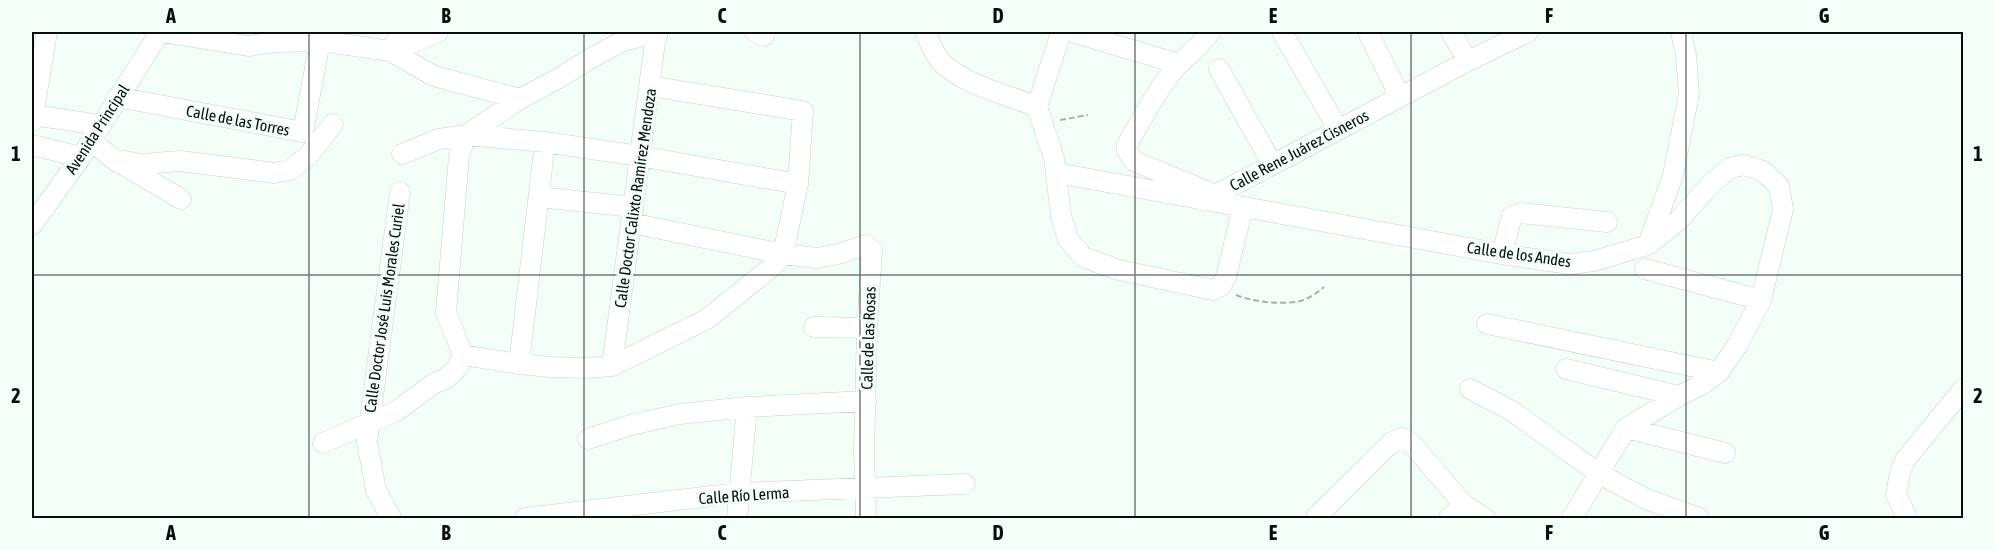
<svg xmlns="http://www.w3.org/2000/svg" width="1995" height="550" viewBox="0 0 1995 550" font-family="'Asap Condensed',sans-serif">
	<style>
		.lines { fill: none; stroke-linecap: round; stroke-linejoin: round }
		.minor-casing { stroke: #c7d1cb; stroke-width: 21 }
		.path { stroke: #a8b0ab; stroke-width: 2; stroke-dasharray: 6 3; stroke-linecap: butt }
		.minor { stroke: #fff; stroke-width: 20 }
		.grid { fill: none; stroke: #090d0b; stroke-width: 1.5; stroke-opacity: 0.55 }
		.labels { text-anchor: middle; stroke-width: 6; stroke-linejoin: round; paint-order: stroke }
		.street-label { font-size: 16px; fill: #090d0b; stroke: #f3fef7 }
		.neatline { fill: none; stroke: #090d0b; stroke-width: 2 }
		.grid-label { font-size: 20px; text-anchor: middle; font-weight: bold; fill: #090d0b }
	</style>
	<rect width="100%" height="100%" fill="#f3fef7"/>
	<g class="lines">
		<defs>
			<path id="minor" d="M162 32 248 46 275 42 320 41 390 51 420 40 438 32
				M402 32 390 51 434 76 520 99
				M755 32 764 36
				M925 32C930 41 935 57 943 64 969 87 1007 94 1037 107L1054 158 1061 216 1068 239 1083 257 1119 270 1213 290 1221 286 1226 277 1243 207
				M1072 32 1179 64
				M1210 32C1199 49 1181 59 1169 76 1153 97 1141 121 1127 144V151L1134 161 1211 193
				M1282 32 1338 129
				M1368 32 1400 97
				M1451 32 1468 61
				M1219 69 1272 164
				M117 97 303 132 320 41
				M1037 107 1061 32
				M33 115 100 125
				M32 122 47 32
				M466 135 520 99 559 78 593 57 623 41 658 32
				M91 140 113 159 181 199
				M32 145 81 157
				M402 154 439 139 466 135 545 142 639 156 798 184
				M113 159 142 164 180 161 274 173 290 170 308 156 333 124
				M1057 173 1502 254 1569 264 1594 261 1648 245 1678 221 1711 184 1730 168 1744 165 1763 171 1779 186 1783 209 1761 300 1738 344 1719 372 1703 384 1679 396 1626 428 1572 518
				M539 197 633 207
				M1204 201 1468 61 1528 32
				M631 223 783 254 817 258 838 254 866 245 872 250 867 328 864 451 866 518
				M32 225 81 157 160 32
				M1648 245 1673 175 1689 94 1686 55 1681 32
				M1502 254 1512 216 1520 213 1607 222
				M1645 269 1761 300
				M1487 324 1719 372
				M814 327 867 328
				M463 355 519 364 550 367 586 368 612 366 707 319 773 266 783 254 798 184 803 111 650 86
				M463 355 446 312 459 156 466 135
				M519 364 545 142
				M612 366 655 42 658 32
				M1566 369 1679 396
				M1470 389 1512 411 1598 473 1646 499 1699 518
				M1626 428 1725 453
				M588 439 631 425 680 414 747 407 866 401
				M323 443 398 410 433 384 447 378 457 368 463 355
				M391 518 376 490 367 442 400 192
				M525 518 738 493 965 484
				M737 518 747 407
				M1317 518 1316 517 1392 442 1403 438 1413 445 1464 505 1485 518
				M1449 518 1464 505
				M1907 518 1896 494 1900 473 1905 460 1964 388"/>
		</defs>
		<use href="#minor" class="minor-casing"/>
		<path class="path" d="M1060 120 1088 115
			M1236 295C1252 302 1293 307 1308 298 1314 295 1319 291 1324 287"/>
		<use href="#minor" class="minor"/>
	</g>
	<path class="grid" d="M309 32V518M584 32V518M860 32V518M1135 32V518M1411 32V518M1686 32V518M32 275H1964"/>
	<g class="labels">
		<g class="street-label">
			<text transform="translate(238 120) rotate(11)" y="6">Calle de las Torres</text>
			<text transform="translate(97 129) rotate(-57)" y="6">Avenida Principal</text>
			<text transform="translate(1299 150) rotate(-28)" y="6">Calle Rene Juárez Cisneros</text>
			<text transform="translate(635 198) rotate(-82)" y="6">Calle Doctor Calixto Ramírez Mendoza</text>
			<text transform="translate(1519 254) rotate(8)" y="6">Calle de los Andes</text>
			<text transform="translate(384 308) rotate(-82)" y="6">Calle Doctor José Luis Morales Curiel</text>
			<text transform="translate(868 338) rotate(-88)" y="6">Calle de las Rosas</text>
			<text transform="translate(744 495) rotate(-4)" y="6">Calle Río Lerma</text>
		</g>
	</g>
	<rect width="1995" height="550" fill="none" stroke="#f3fef7" stroke-width="66"/>
	<rect x="33" y="33" width="1929" height="484" class="neatline"/>
	<g class="grid-label">
		<text x="171" y="23">A</text>
		<text x="446" y="23">B</text>
		<text x="722" y="23">C</text>
		<text x="998" y="23">D</text>
		<text x="1273" y="23">E</text>
		<text x="1549" y="23">F</text>
		<text x="1824" y="23">G</text>
		<text x="16" y="161">1</text>
		<text x="1978" y="161">1</text>
		<text x="16" y="403">2</text>
		<text x="1978" y="403">2</text>
		<text x="171" y="540">A</text>
		<text x="446" y="540">B</text>
		<text x="722" y="540">C</text>
		<text x="998" y="540">D</text>
		<text x="1273" y="540">E</text>
		<text x="1549" y="540">F</text>
		<text x="1824" y="540">G</text>
	</g>
</svg>
